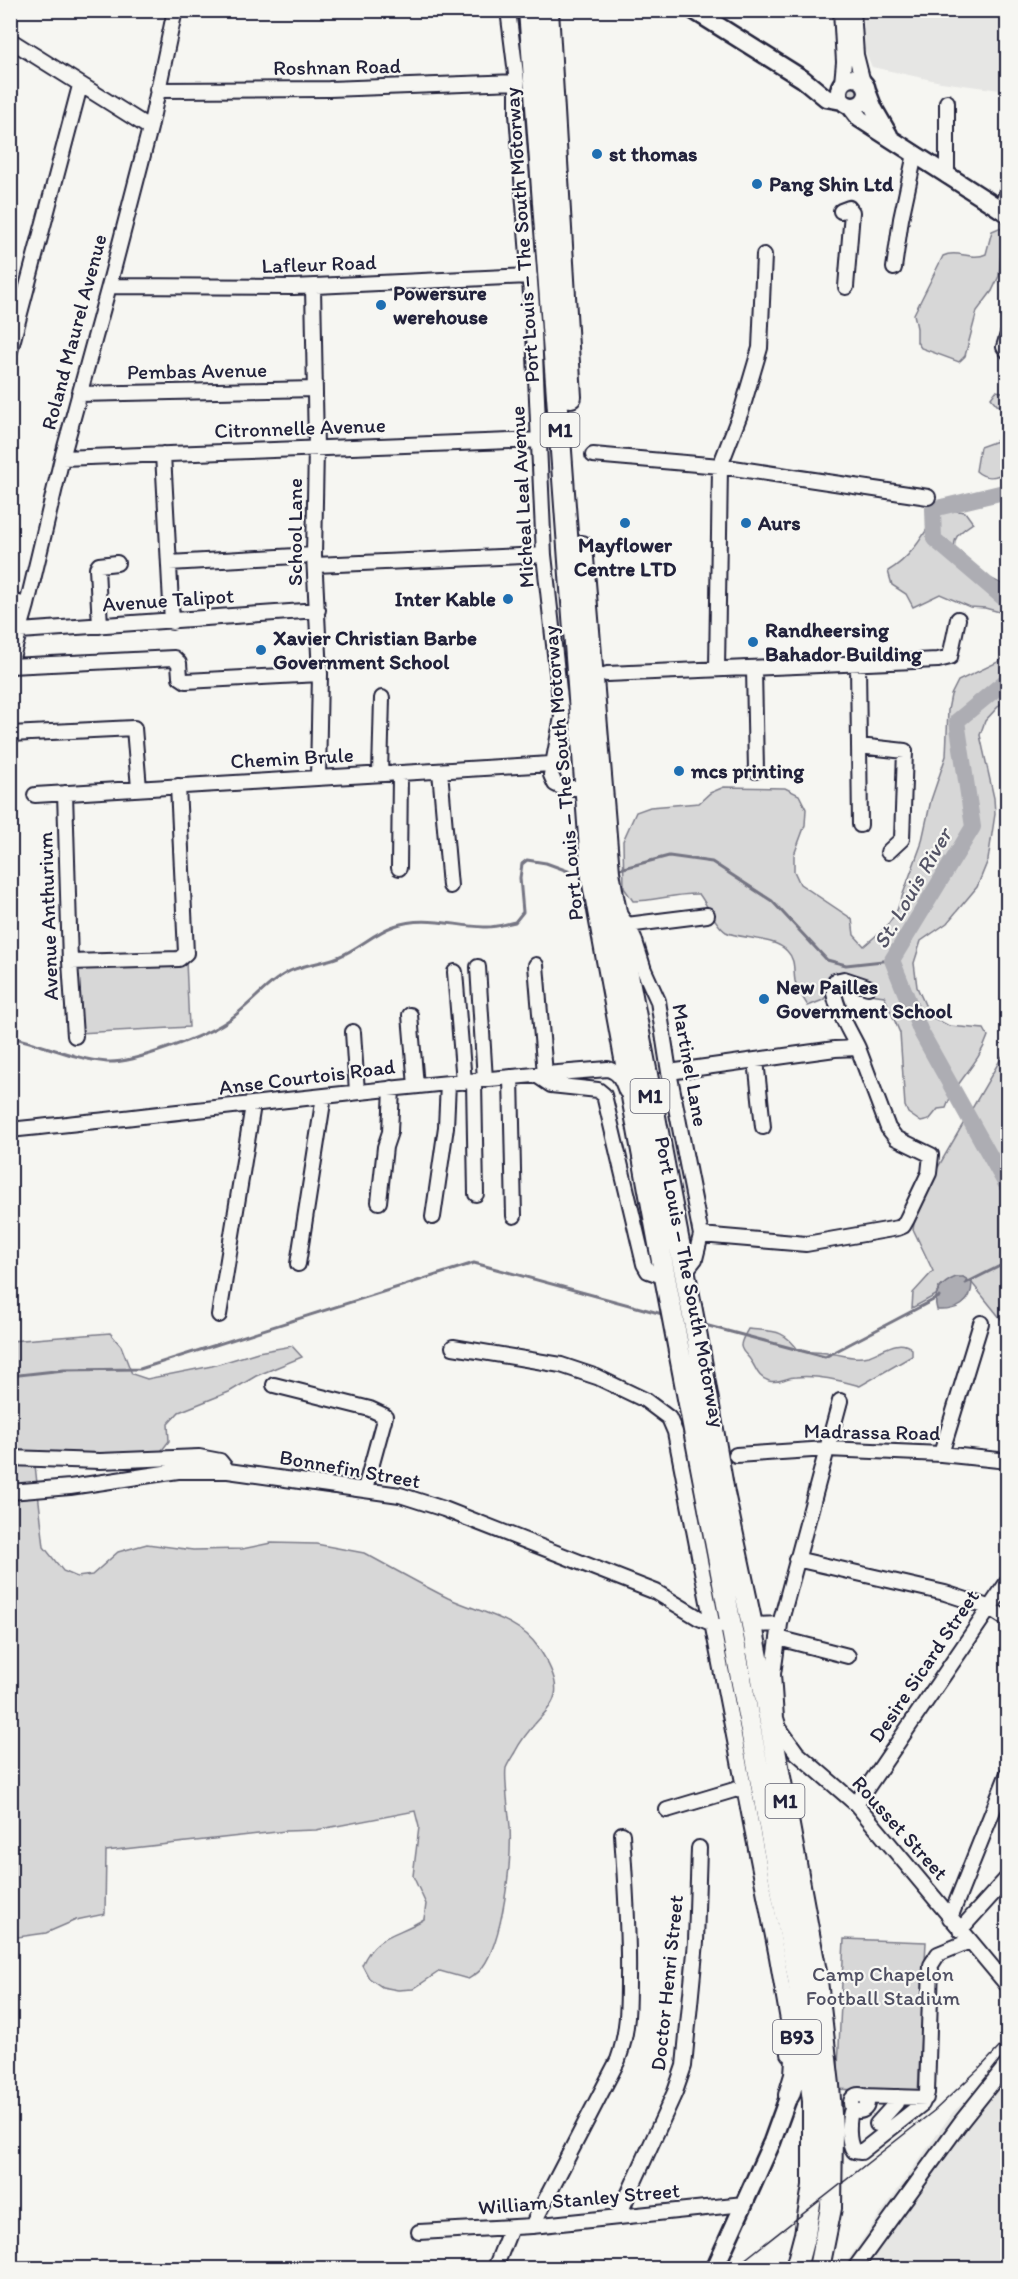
<svg xmlns="http://www.w3.org/2000/svg" width="1018" height="2279" viewBox="0 0 1018 2279" font-family="Itim,sans-serif">
	<style>
		.built { fill: #e6e6e4 }
		.green { fill: #d7d7d7; stroke: #7c7c89; stroke-width: 1.5 }
		.water { fill: #adadb3; stroke: #757583; stroke-width: 1.5 }
		.lines { fill: none; stroke-linecap: round; stroke-linejoin: round }
		.stream { stroke: #757583; stroke-width: 3 }
		.river { stroke: #adadb3; stroke-width: 16 }
		.minor-casing { stroke: #22223b; stroke-width: 18 }
		.major-casing { stroke: #22223b; stroke-width: 21 }
		.highway-casing { stroke: #22223b; stroke-width: 24 }
		.minor { stroke: #f6f6f2; stroke-width: 14 }
		.major { stroke: #f6f6f2; stroke-width: 16 }
		.highway { stroke: #f6f6f2; stroke-width: 20 }
		.tram { stroke: #22223b; stroke-width: 1.5 }
		.poi-dot { fill: #1f6fb2; stroke: #f6f6f2; stroke-width: 2 }
		.labels { text-anchor: middle; stroke-width: 4.5; stroke-linejoin: round; paint-order: stroke }
		.shield { fill: #f6f6f2; stroke: #626272; stroke-width: 1.5 }
		.shield-label { font-size: 20px; font-weight: bold; fill: #22223b }
		.street-label { font-size: 21px; fill: #22223b; stroke: #f6f6f2 }
		.poi-label { font-size: 21px; font-weight: bold; fill: #22223b; stroke: #f6f6f2; text-anchor: start }
		.park-label { font-size: 21px; fill: #4f4f62; stroke: #f6f6f2 }
		.water-label { font-size: 22px; font-style: italic; fill: #535365; stroke: #f6f6f2 }
	</style>
	<rect width="100%" height="100%" fill="#f6f6f2"/>
	<filter id="ink" filterUnits="userSpaceOnUse"><feTurbulence type="fractalNoise" baseFrequency=".0167" numOctaves="2"/><feDisplacementMap in="SourceGraphic" scale="12" xChannelSelector="R" yChannelSelector="G"/><feConvolveMatrix kernelMatrix="1 2 1 2 8 2 1 2 1" color-interpolation-filters="sRGB"/></filter>
	<g filter="url(#ink)">
		<path class="built" d="M863 11H1007V91L941 82 872 67 865 51Z
			M1007 2064V2268H842L953 2112Z"/>
		<path class="green" d="M846 93a7 7 0 1 1 14 0a7 7 0 1 1-14 0Z
			M999 228 1005 231 1006 239 1001 253 999 276 992 291 977 311 965 356 959 362 921 348 917 342V328L914 314 943 256C957 249 972 261 986 254L992 231Z
			M996 391 1007 393V414L1005 407 997 405 991 398Z
			M1007 433V471C996 478 986 480 976 471L980 447 1002 439Z
			M951 510 965 512 973 523C964 529 952 536 955 549 960 573 991 574 1007 588V614L985 608 970 607 940 594 913 607 906 594 892 585 888 571C911 558 923 536 936 514Z
			M1007 653V697L985 721 980 735 994 798 995 814 988 860 977 887 947 923 921 941 914 963 917 987 930 1016 949 1026 984 1029 988 1036C978 1066 955 1081 946 1108L938 1109 929 1120 921 1122 908 1113 905 1106 900 1033 884 996 833 989 823 1000 808 1006C803 998 798 991 795 981 793 970 796 960 787 951 775 937 738 939 726 932 715 925 707 904 699 894 676 893 656 901 633 901L624 888 623 841 636 812 650 807 699 803 710 793 724 787 785 788 799 795 806 809 805 825 794 855V871L800 884 852 919 854 935 864 946 886 927 896 913 921 845 931 800 946 756 948 710 951 695 958 681 1000 661Z
			M186 961 189 1027 79 1033 76 966Z
			M1007 1048V1320L1001 1319 972 1283 963 1277 939 1287 936 1295 912 1308 913 1293 933 1271 913 1229 919 1200Z
			M748 1329C774 1332 782 1328 799 1351 808 1352 818 1352 827 1353 842 1354 854 1360 869 1356 883 1351 899 1337 912 1349V1356L860 1386C838 1380 818 1375 796 1377 786 1377 779 1384 769 1381 757 1377 757 1369 751 1361 748 1355 742 1353 741 1346 741 1340 745 1335 748 1329Z
			M110 1333 121 1346 132 1374 147 1379 212 1366 258 1352 292 1346 302 1357 256 1376 229 1392 179 1412 168 1424 169 1441 159 1454 35 1465 44 1547 63 1571 77 1577 92 1575 118 1552 147 1544 193 1550 242 1549 271 1543 316 1544 364 1553C392 1568 420 1584 448 1598 478 1612 518 1618 538 1647 579 1708 539 1705 515 1752 512 1757 508 1763 506 1768 504 1780 509 1813 510 1827 512 1861 503 1941 482 1968 479 1973 473 1976 468 1979L440 1971 413 1989 398 1990 382 1987 369 1978 362 1965C376 1933 397 1936 424 1919L426 1904 413 1876 419 1827 415 1811 316 1830 286 1831 106 1851 105 1914 76 1920 46 1933 11 1938 10 1341Z
			M844 1939 926 1942 918 2093 837 2089Z"/>
		<path class="water" d="M956 1277H963L972 1283C972 1304 956 1311 937 1310 932 1294 941 1283 956 1277Z"/>
		<g class="lines">
			<path class="stream" d="M616 870 669 856 712 862 772 901 827 960 846 965 892 960
				M10 1037C43 1044 73 1059 107 1062 131 1064 205 1036 226 1022 249 1007 266 983 290 971 305 964 323 963 338 957 358 949 374 933 394 926 423 915 454 926 484 927 494 928 505 924 515 922L523 912 520 878 522 864 527 860 546 863 576 874 586 873
				M966 1283 1008 1262
				M701 1324 825 1357 939 1297
				M10 1376 64 1370 140 1369 474 1263 666 1315"/>
			<path class="river" d="M1008 491 933 509 934 539 1008 602
				M1008 679 957 721 973 827 892 960 921 1032 1008 1188"/>
			<defs>
				<path id="minor" d="M508 10 517 82V114L534 333 544 555 562 717 551 775 555 784 563 788H586
					M841 10 844 62 842 83
					M853 10 856 55 863 83
					M10 40 150 128
					M157 90 329 89 517 82
					M947 176V102
					M841 211 849 208 852 212 846 287
					M1001 211 1008 188
					M894 268 901 219 915 154
					M109 286 294 287 530 276
					M313 287 316 448 314 555 320 674 318 778
					M1008 334 1004 347 1008 352
					M10 351 80 86
					M79 394 315 389
					M163 454 172 622
					M593 455 720 466 928 497
					M62 458 540 440
					M169 563 314 555
					M315 565 544 555
					M10 601 27 605
					M100 626 97 568 99 565 117 563
					M20 631 318 610
					M10 664 27 605 62 458 109 286 150 128 175 10
					M858 664 860 825
					M10 666 174 658 179 663 180 677 186 681 320 674
					M717 669 720 466 742 409 760 348 764 255
					M754 669 756 771
					M607 674 938 660 950 657 958 619
					M10 734 134 728 139 788
					M859 746 905 751 902 839 888 852
					M440 771 450 886
					M380 774 382 698
					M65 793 70 962 75 1036
					M35 795 551 764
					M399 868 400 773
					M619 914 627 925 634 938 644 970 658 1001 669 1072 701 1235 695 1259 684 1273
					M627 925 707 915
					M70 962 179 959 186 953 178 786
					M536 965 545 1074
					M478 967 485 1080
					M455 972 464 1082
					M410 1015 416 1086
					M353 1032 357 1092
					M858 1048C851 1033 828 997 835 981L844 979 868 987
					M756 1060 763 1127
					M669 1072 835 1049 858 1048 888 1128 896 1138 931 1155 929 1173 907 1219 903 1226 898 1228 806 1244 701 1235
					M536 1075 551 1085 598 1090 604 1095 644 1264 648 1271 665 1277
					M511 1077 514 1216
					M474 1081 476 1194
					M10 1130C210 1110 409 1084 608 1069 620 1073 622 1080 626 1091
					M379 1202 385 1147 390 1132 392 1088
					M433 1217 446 1127 448 1083
					M298 1264 324 1096
					M219 1315 253 1105
					M453 1347 561 1365 597 1377 645 1400 669 1418 675 1432 777 1957 789 2026V2054
					M274 1385 370 1409 385 1416 365 1489
					M840 1401 780 1624 773 1674 776 1718 779 1728 797 1753 856 1804 1008 1986
					M941 1454 981 1323
					M736 1455 827 1449 941 1454 1008 1461
					M10 1458 100 1461 199 1457 220 1461 228 1471
					M10 1492 70 1487 178 1471H228L400 1495 444 1509 656 1592 699 1618 718 1626
					M796 1559 945 1593 988 1607 1008 1620
					M752 1625 780 1624
					M778 1638 848 1656
					M856 1804 1008 1581
					M667 1810 744 1787
					M950 1918 1008 1773
					M960 1930 1008 1877
					M851 2103a8 8 0 1 1 16 0a8 8 0 1 1-16 0Z
					M862 2096 926 2098
					M852 2109C848 2119 847 2142 854 2151L861 2152 922 2104 927 2093 931 1965 938 1954 970 1941
					M877 2124 896 2103 897 2097
					M618 2217 675 2092 684 2066 696 1942 699 1848
					M532 2226 618 2060C628 2032 628 2008 628 1978 629 1929 625 1882 622 1834
					M419 2232 532 2226 744 2204
					M495 2268 511 2228
					M855 2268 961 2122 1008 2063"/>
				<path id="major" d="M693 10 803 79 826 98 842 101
					M839 92a14 14 0 1 1 28 0a14 14 0 1 1-28 0Z
					M867 91 874 109 889 135
					M850 106 860 119 1008 214
					M715 2268 772 2142 789 2095"/>
				<path id="highway" d="M529 10 592 878 665 1277 798 1979 813 2101V2186L805 2234 796 2268
					M548 10 571 397
					M582 546 609 872 613 896 697 1337 724 1493 752 1625 816 1972 829 2085 832 2129 831 2208 819 2268
					M789 2095 795 2075 797 2042"/>
			</defs>
			<use href="#minor" class="minor-casing"/>
			<use href="#major" class="major-casing"/>
			<use href="#highway" class="highway-casing"/>
			<use href="#minor" class="minor"/>
			<use href="#major" class="major"/>
			<use href="#highway" class="highway"/>
			<path class="tram" d="M734 2268 935 2110 979 2069 1008 2038"/>
		</g>
	</g>
	<g class="poi-dot">
		<circle cx="597" cy="154" r="6"/>
		<circle cx="757" cy="184" r="6"/>
		<circle cx="381" cy="305" r="6"/>
		<circle cx="625" cy="523" r="6"/>
		<circle cx="746" cy="523" r="6"/>
		<circle cx="508" cy="599" r="6"/>
		<circle cx="753" cy="642" r="6"/>
		<circle cx="261" cy="650" r="6"/>
		<circle cx="679" cy="771" r="6"/>
		<circle cx="764" cy="999" r="6"/>
	</g>
	<g class="labels">
		<g class="shield">
			<rect x="540.5" y="413" width="39" height="34" rx="4.5"/>
			<rect x="630.5" y="1079" width="39" height="34" rx="4.5"/>
			<rect x="765.5" y="1784" width="39" height="34" rx="4.5"/>
			<rect x="773" y="2020" width="48" height="34" rx="4.5"/>
		</g>
		<g class="shield-label">
			<text x="560" y="437">M1</text>
			<text x="650" y="1103">M1</text>
			<text x="785" y="1808">M1</text>
			<text x="797" y="2044">B93</text>
		</g>
		<g class="street-label">
			<text transform="translate(337 67) rotate(-1)" y="7">Roshnan Road</text>
			<text transform="translate(522 235) rotate(-94)" y="7">Port Louis – The South Motorway</text>
			<text transform="translate(319 264) rotate(-2)" y="7">Lafleur Road</text>
			<text transform="translate(74 332) rotate(-75)" y="7">Roland Maurel Avenue</text>
			<text transform="translate(197 371) rotate(-1)" y="7">Pembas Avenue</text>
			<text transform="translate(300 428) rotate(-2)" y="7">Citronnelle Avenue</text>
			<text transform="translate(522 497) rotate(-93)" y="7">Micheal Leal Avenue</text>
			<text transform="translate(295 532) rotate(-90)" y="7">School Lane</text>
			<text transform="translate(168 600) rotate(-4)" y="7">Avenue Talipot</text>
			<text transform="translate(292 758) rotate(-3)" y="7">Chemin Brule</text>
			<text transform="translate(563 773) rotate(-95)" y="7">Port Louis – The South Motorway</text>
			<text transform="translate(48 916) rotate(-92)" y="7">Avenue Anthurium</text>
			<text transform="translate(690 1065) rotate(80)" y="7">Martinel Lane</text>
			<text transform="translate(307 1077) rotate(-7)" y="7">Anse Courtois Road</text>
			<text transform="translate(690 1282) rotate(79)" y="7">Port Louis – The South Motorway</text>
			<text transform="translate(872 1432) rotate(1)" y="7">Madrassa Road</text>
			<text transform="translate(350 1469) rotate(10)" y="7">Bonnefin Street</text>
			<text transform="translate(924 1666) rotate(-56)" y="7">Desire Sicard Street</text>
			<text transform="translate(900 1828) rotate(48)" y="7">Rousset Street</text>
			<text transform="translate(667 1983) rotate(-84)" y="7">Doctor Henri Street</text>
			<text transform="translate(579 2199) rotate(-5)" y="7">William Stanley Street</text>
		</g>
		<g class="poi-label">
			<text x="609" y="161">st thomas</text>
			<text x="769" y="191">Pang Shin Ltd</text>
			<text x="393" y="300">Powersure<tspan x="393" dy="24">werehouse</tspan></text>
			<text x="758" y="530">Aurs</text>
			<text x="625" y="552" text-anchor="middle">Mayflower<tspan x="625" dy="24">Centre LTD</tspan></text>
			<text x="496" y="606" text-anchor="end">Inter Kable</text>
			<text x="765" y="637">Randheersing<tspan x="765" dy="24">Bahador Building</tspan></text>
			<text x="273" y="645">Xavier Christian Barbe<tspan x="273" dy="24">Government School</tspan></text>
			<text x="691" y="778">mcs printing</text>
			<text x="776" y="994">New Pailles<tspan x="776" dy="24">Government School</tspan></text>
		</g>
		<g class="park-label">
			<text x="883" y="1981">Camp Chapelon<tspan x="883" dy="24">Football Stadium</tspan></text>
		</g>
		<g class="water-label">
			<text transform="translate(912 888) rotate(-60)" y="8">St. Louis River</text>
		</g>
	</g>
	<rect width="1018" height="2279" fill="none" stroke="#f6f6f2" stroke-width="36"/>
	<rect x="18" y="18" width="982" height="2243" fill="none" stroke="#22223b" stroke-width="2" filter="url(#ink)"/>
</svg>
